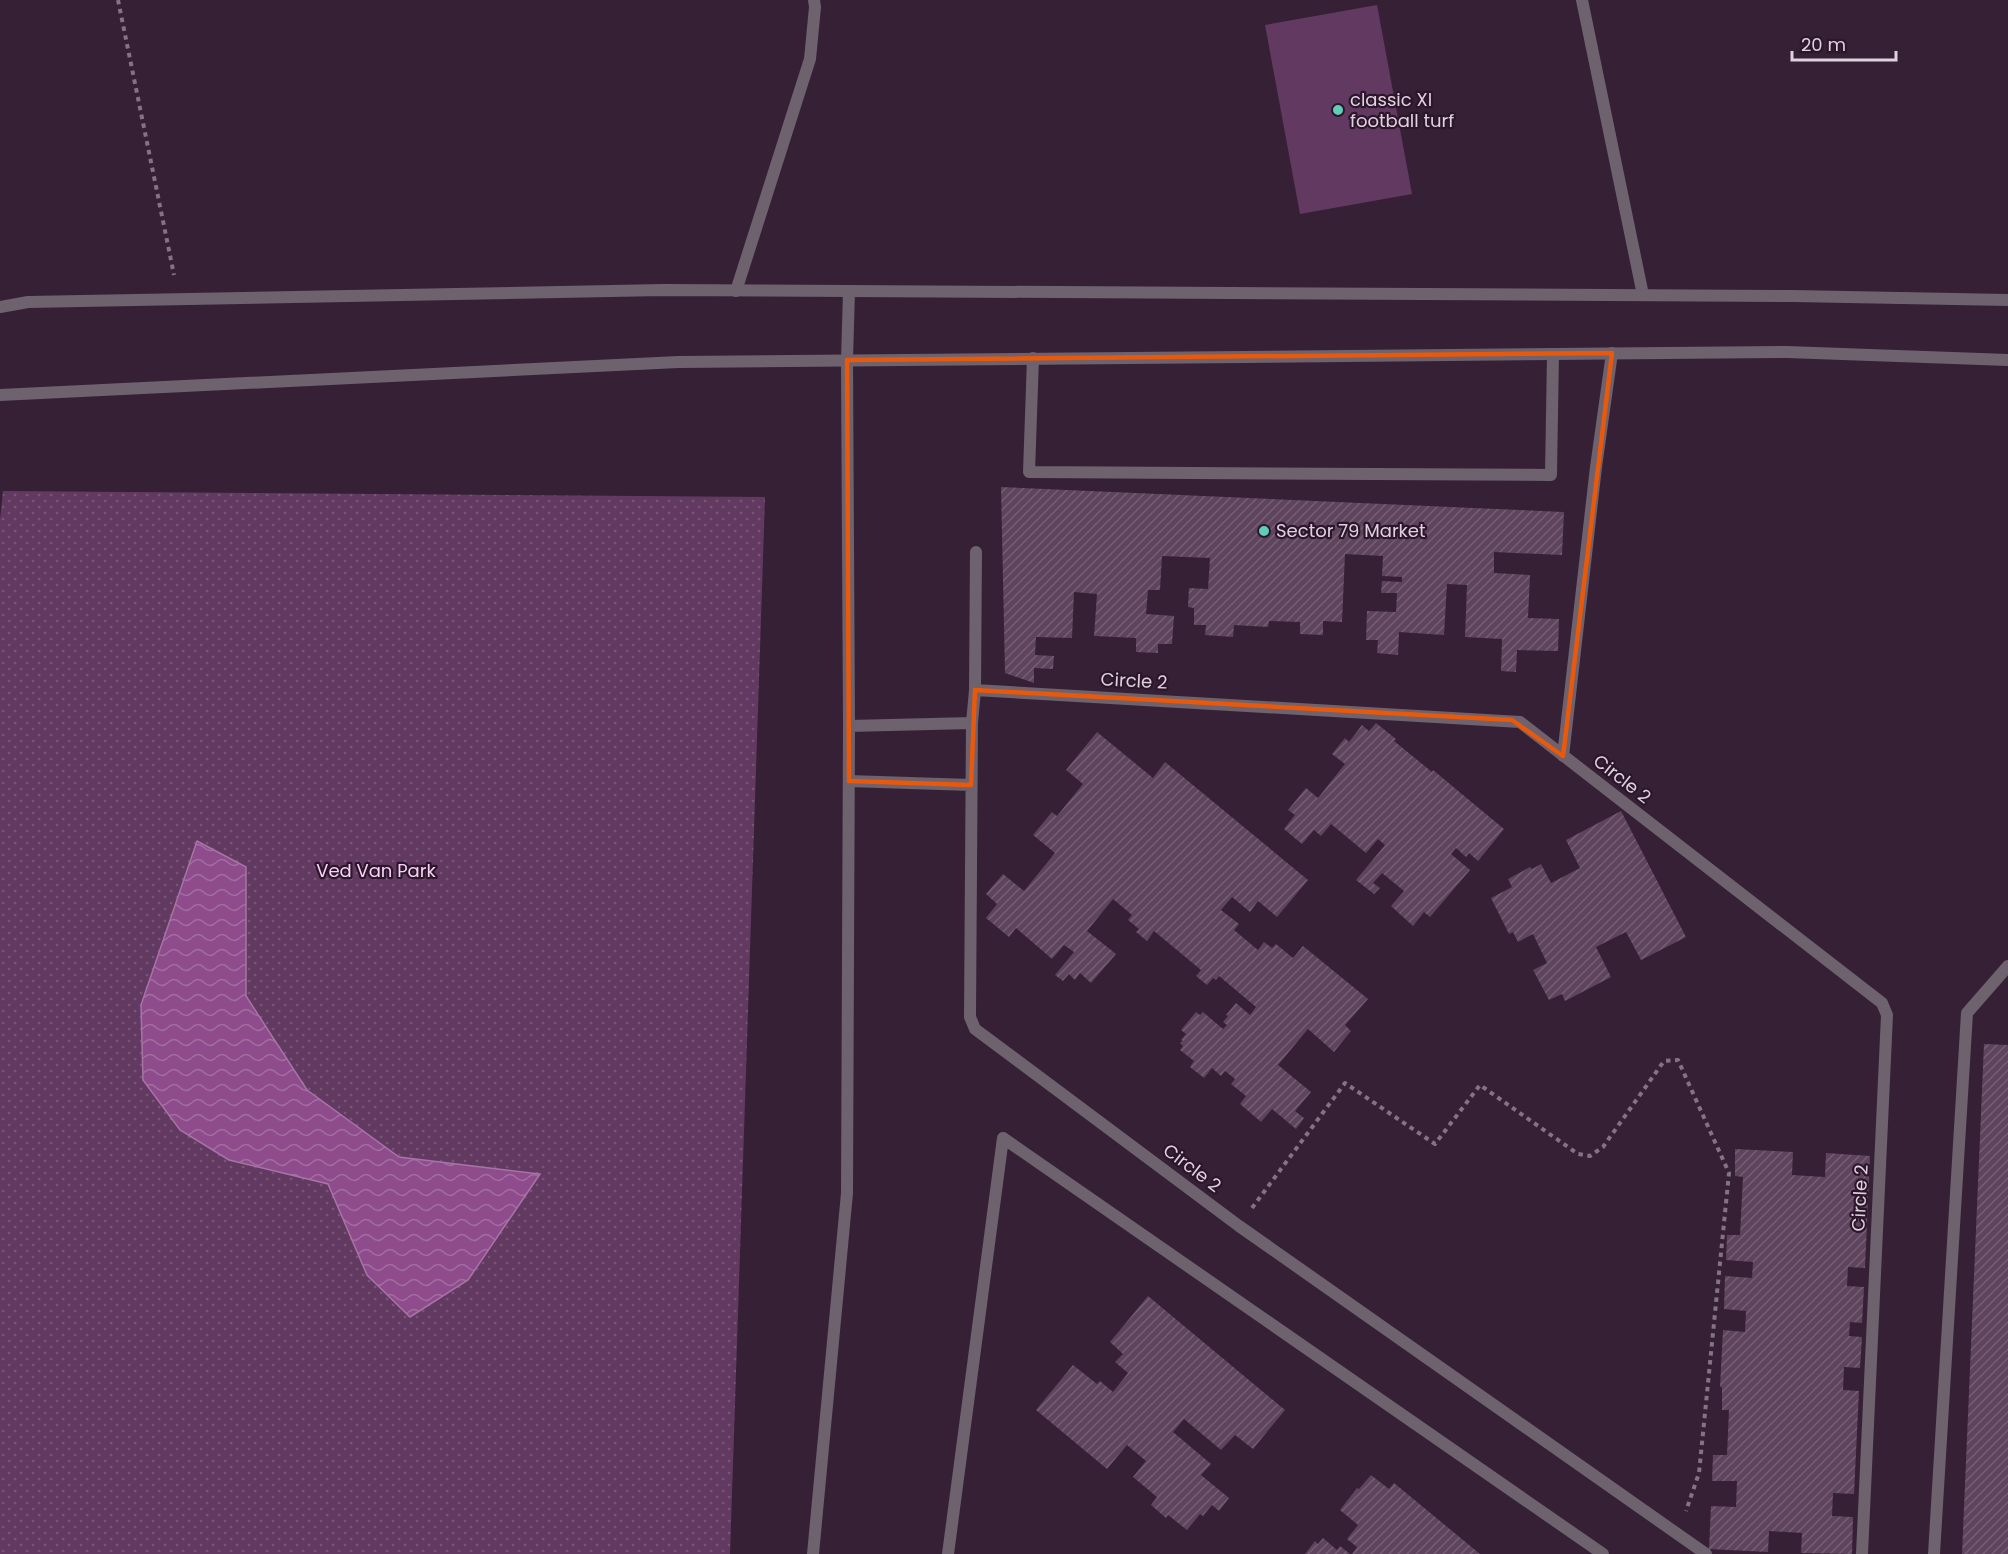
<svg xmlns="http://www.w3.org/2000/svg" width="2008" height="1554" viewBox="0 0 2008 1554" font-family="Poppins,sans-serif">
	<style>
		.park { fill: url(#park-dots) }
		.pitch { fill: #623a61 }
		.water { fill: url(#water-waves); stroke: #a774a5; stroke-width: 1.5 }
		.building { fill: url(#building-hatch) }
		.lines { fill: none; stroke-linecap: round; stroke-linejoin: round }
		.path { stroke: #857284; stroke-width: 4; stroke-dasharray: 4.5 4.5; stroke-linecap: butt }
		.service { stroke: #6d626d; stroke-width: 12 }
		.minor { stroke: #6d626d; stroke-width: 12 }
		.tertiary { stroke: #6d626d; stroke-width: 12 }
		.marked { fill: none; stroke: #e8590c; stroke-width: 4.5; stroke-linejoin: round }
		.poi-dot { fill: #5eceb7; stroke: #2c162b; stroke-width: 2 }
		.labels { text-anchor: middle; stroke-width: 4.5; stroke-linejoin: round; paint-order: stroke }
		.poi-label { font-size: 18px; fill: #e0d1df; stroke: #2c162b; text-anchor: start }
		.street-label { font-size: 18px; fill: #e0d1df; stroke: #2c162b }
		.park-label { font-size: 18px; fill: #f7d2f4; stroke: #2c162b }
	</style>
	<defs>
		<pattern id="park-dots" width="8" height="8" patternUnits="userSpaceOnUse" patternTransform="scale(1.5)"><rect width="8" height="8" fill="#623a61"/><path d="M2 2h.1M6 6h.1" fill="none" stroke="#785577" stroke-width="1.8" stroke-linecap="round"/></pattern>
		<pattern id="water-waves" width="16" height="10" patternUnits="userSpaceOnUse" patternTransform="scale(1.5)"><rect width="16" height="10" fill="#8e4c8c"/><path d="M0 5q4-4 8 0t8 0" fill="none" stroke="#a36da1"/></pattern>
		<pattern id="building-hatch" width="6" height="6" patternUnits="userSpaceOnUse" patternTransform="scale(1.5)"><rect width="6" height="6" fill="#5e455d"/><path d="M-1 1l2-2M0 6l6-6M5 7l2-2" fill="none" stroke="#755f74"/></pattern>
	</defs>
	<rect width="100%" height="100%" fill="#362035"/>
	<path class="park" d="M3 491 765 497 730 1554H0V520Z"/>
	<path class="pitch" d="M1377 5 1412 194 1300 214 1265 25Z"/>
	<path class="water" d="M197 841 246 867V996L307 1090 399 1157 540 1174 468 1280 410 1317 367 1275 328 1184 229 1160 180 1130 143 1080 141 1005Z"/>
	<path class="building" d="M1001 487 1564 512 1562 555 1494 552V573L1530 575 1528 618 1559 619 1558 651 1517 650 1516 672 1501 671 1502 639 1465 637 1467 585 1447 584 1444 635 1399 632 1398 655 1377 653 1378 640H1366L1367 611 1396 612 1397 593H1381L1382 581 1402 582V577L1382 576 1383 556 1345 554 1342 622 1323 621V635L1300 634V622L1269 621 1268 627 1234 625 1233 637 1205 635 1206 625H1194V608L1188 607 1189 588 1208 589 1210 558 1162 556 1160 590H1148L1146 614 1174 616 1172 644H1158V653L1136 652V638L1094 636 1097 594 1074 592 1072 638 1036 637 1035 655 1054 656 1053 669 1034 668V683L1005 673Z
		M1376 723 1396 739 1394 741 1432 772 1433 770 1504 829 1478 861 1469 853 1466 857 1456 848 1451 854 1470 870 1430 917 1424 912 1413 926 1391 906 1404 891 1382 873 1373 883 1380 888 1374 894 1356 880 1385 845 1378 839 1366 853 1331 824 1321 836 1314 830 1302 844 1284 829 1295 815 1288 810 1306 788 1318 798 1345 764 1332 754 1345 738 1349 742 1362 725 1369 731Z
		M1097 732 1153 778 1165 762 1308 880 1277 917 1258 901 1250 912 1232 897 1221 910 1239 924 1234 930 1258 950 1264 942 1272 948 1276 944 1293 958 1303 946 1368 999 1345 1025 1351 1031 1334 1052 1308 1029 1278 1065 1311 1092 1295 1111 1304 1118 1296 1129 1272 1109 1261 1122 1240 1104 1246 1096 1231 1084 1235 1079 1225 1071 1221 1076 1212 1068 1204 1078 1190 1067 1194 1061 1180 1050 1183 1046 1180 1043 1183 1041 1181 1040 1186 1034 1181 1030 1196 1012 1200 1015 1203 1012 1223 1029 1227 1025 1223 1022 1228 1016 1226 1015 1236 1003 1250 1015 1256 1007 1219 976 1216 980 1213 978 1207 985 1196 976 1201 970 1154 931 1147 941 1136 932 1139 929 1128 920 1132 915 1113 899 1087 931 1116 954 1091 983 1080 973 1075 980 1069 974 1063 981 1055 975 1074 952 1064 945 1052 959 1016 928 1009 937 986 918 997 904 986 894 1003 874 1024 891 1055 853 1033 835 1052 812 1057 816 1083 784 1066 770Z
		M1621 811 1686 937 1641 960 1626 932 1596 947 1611 977 1565 1001 1562 994 1549 1000 1533 970 1547 963 1533 934 1518 942 1513 932 1509 934 1491 898 1512 887 1508 879 1530 867 1532 869 1541 864 1551 883 1580 868 1566 840Z
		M1984 1044 2008 1045V1554H1962Z
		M1735 1149 1793 1152 1792 1175 1825 1177 1826 1153 1870 1156 1865 1268 1848 1267 1847 1286 1864 1287 1862 1323 1850 1322 1849 1336 1862 1337 1860 1368 1844 1367 1843 1390 1859 1391 1854 1494 1833 1493 1832 1516 1853 1517 1852 1554 1801 1553 1802 1533 1769 1531 1768 1552 1709 1549 1711 1506 1736 1507 1737 1481H1712L1713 1455H1727L1729 1410H1722V1387H1720L1723 1330 1745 1332 1746 1311 1724 1309 1725 1276 1752 1278 1753 1262 1726 1260 1727 1235H1740L1743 1177 1735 1176Z
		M1148 1296 1285 1410 1253 1449 1235 1435 1221 1450 1184 1419 1173 1432 1211 1464 1201 1475 1229 1498 1219 1511 1212 1505 1203 1516 1200 1514 1187 1530 1168 1515 1166 1518 1151 1505 1157 1497 1133 1477 1146 1461 1127 1445 1107 1469 1036 1410 1073 1365 1097 1384 1100 1381 1113 1392 1128 1373 1115 1362 1123 1354 1110 1342Z
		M1371 1475 1389 1489 1394 1483 1480 1554H1352L1357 1547 1347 1539 1358 1525 1340 1510 1357 1488 1359 1489Z
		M1323 1538 1337 1550 1340 1546 1350 1554H1305L1315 1541 1318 1544Z"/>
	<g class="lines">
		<path class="path" d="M118 0 174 275
			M1252 1208 1345 1083 1435 1144 1480 1085 1578 1154 1590 1156 1603 1147 1664 1061 1678 1060 1729 1173 1699 1473 1686 1511"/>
		<path class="service" d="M1033 358 1029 472 1551 475 1553 354
			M948 1554 1003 1138 1603 1554
			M1934 1554 1967 1013 2008 966"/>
		<path class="minor" d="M1582 0 1643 295
			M736 291 810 59 815 7 814 0
			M976 552 975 690 972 723 970 1017 975 1029 1239 1226 1706 1554
			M975 690 1520 722 1882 1003 1887 1015 1862 1554
			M849 726 972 723
			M1563 756 1596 467 1612 353
			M849 781 971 785
			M813 1554 847 1193 849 726 847 360 849 291"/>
		<path class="tertiary" d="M0 307 28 302 663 290 1793 296 2008 300
			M0 395 678 362 1787 352 2008 360"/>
	</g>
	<path class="marked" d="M1612 353 1563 756 1512 720 975 690 971 785 849 781 847 360Z"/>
	<g class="poi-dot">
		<circle cx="1338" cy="110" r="6"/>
		<circle cx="1264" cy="531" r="6"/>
	</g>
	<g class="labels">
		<g class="poi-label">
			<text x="1350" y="106">classic XI<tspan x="1350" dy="21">football turf</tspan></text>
			<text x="1276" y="537">Sector 79 Market</text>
		</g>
		<g class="street-label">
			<text transform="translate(1134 681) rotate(3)" y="6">Circle 2</text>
			<text transform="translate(1622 779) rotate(38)" y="6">Circle 2</text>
			<text transform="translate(1192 1168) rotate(37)" y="6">Circle 2</text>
			<text transform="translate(1860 1198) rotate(-87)" y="6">Circle 2</text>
		</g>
		<g class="park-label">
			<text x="376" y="877">Ved Van Park</text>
		</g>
	</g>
	<path d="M1792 51v9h104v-9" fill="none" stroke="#e0d1df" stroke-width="3"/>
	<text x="1801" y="51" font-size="18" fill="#e0d1df" stroke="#2c162b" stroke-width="4.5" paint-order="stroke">20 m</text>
</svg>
